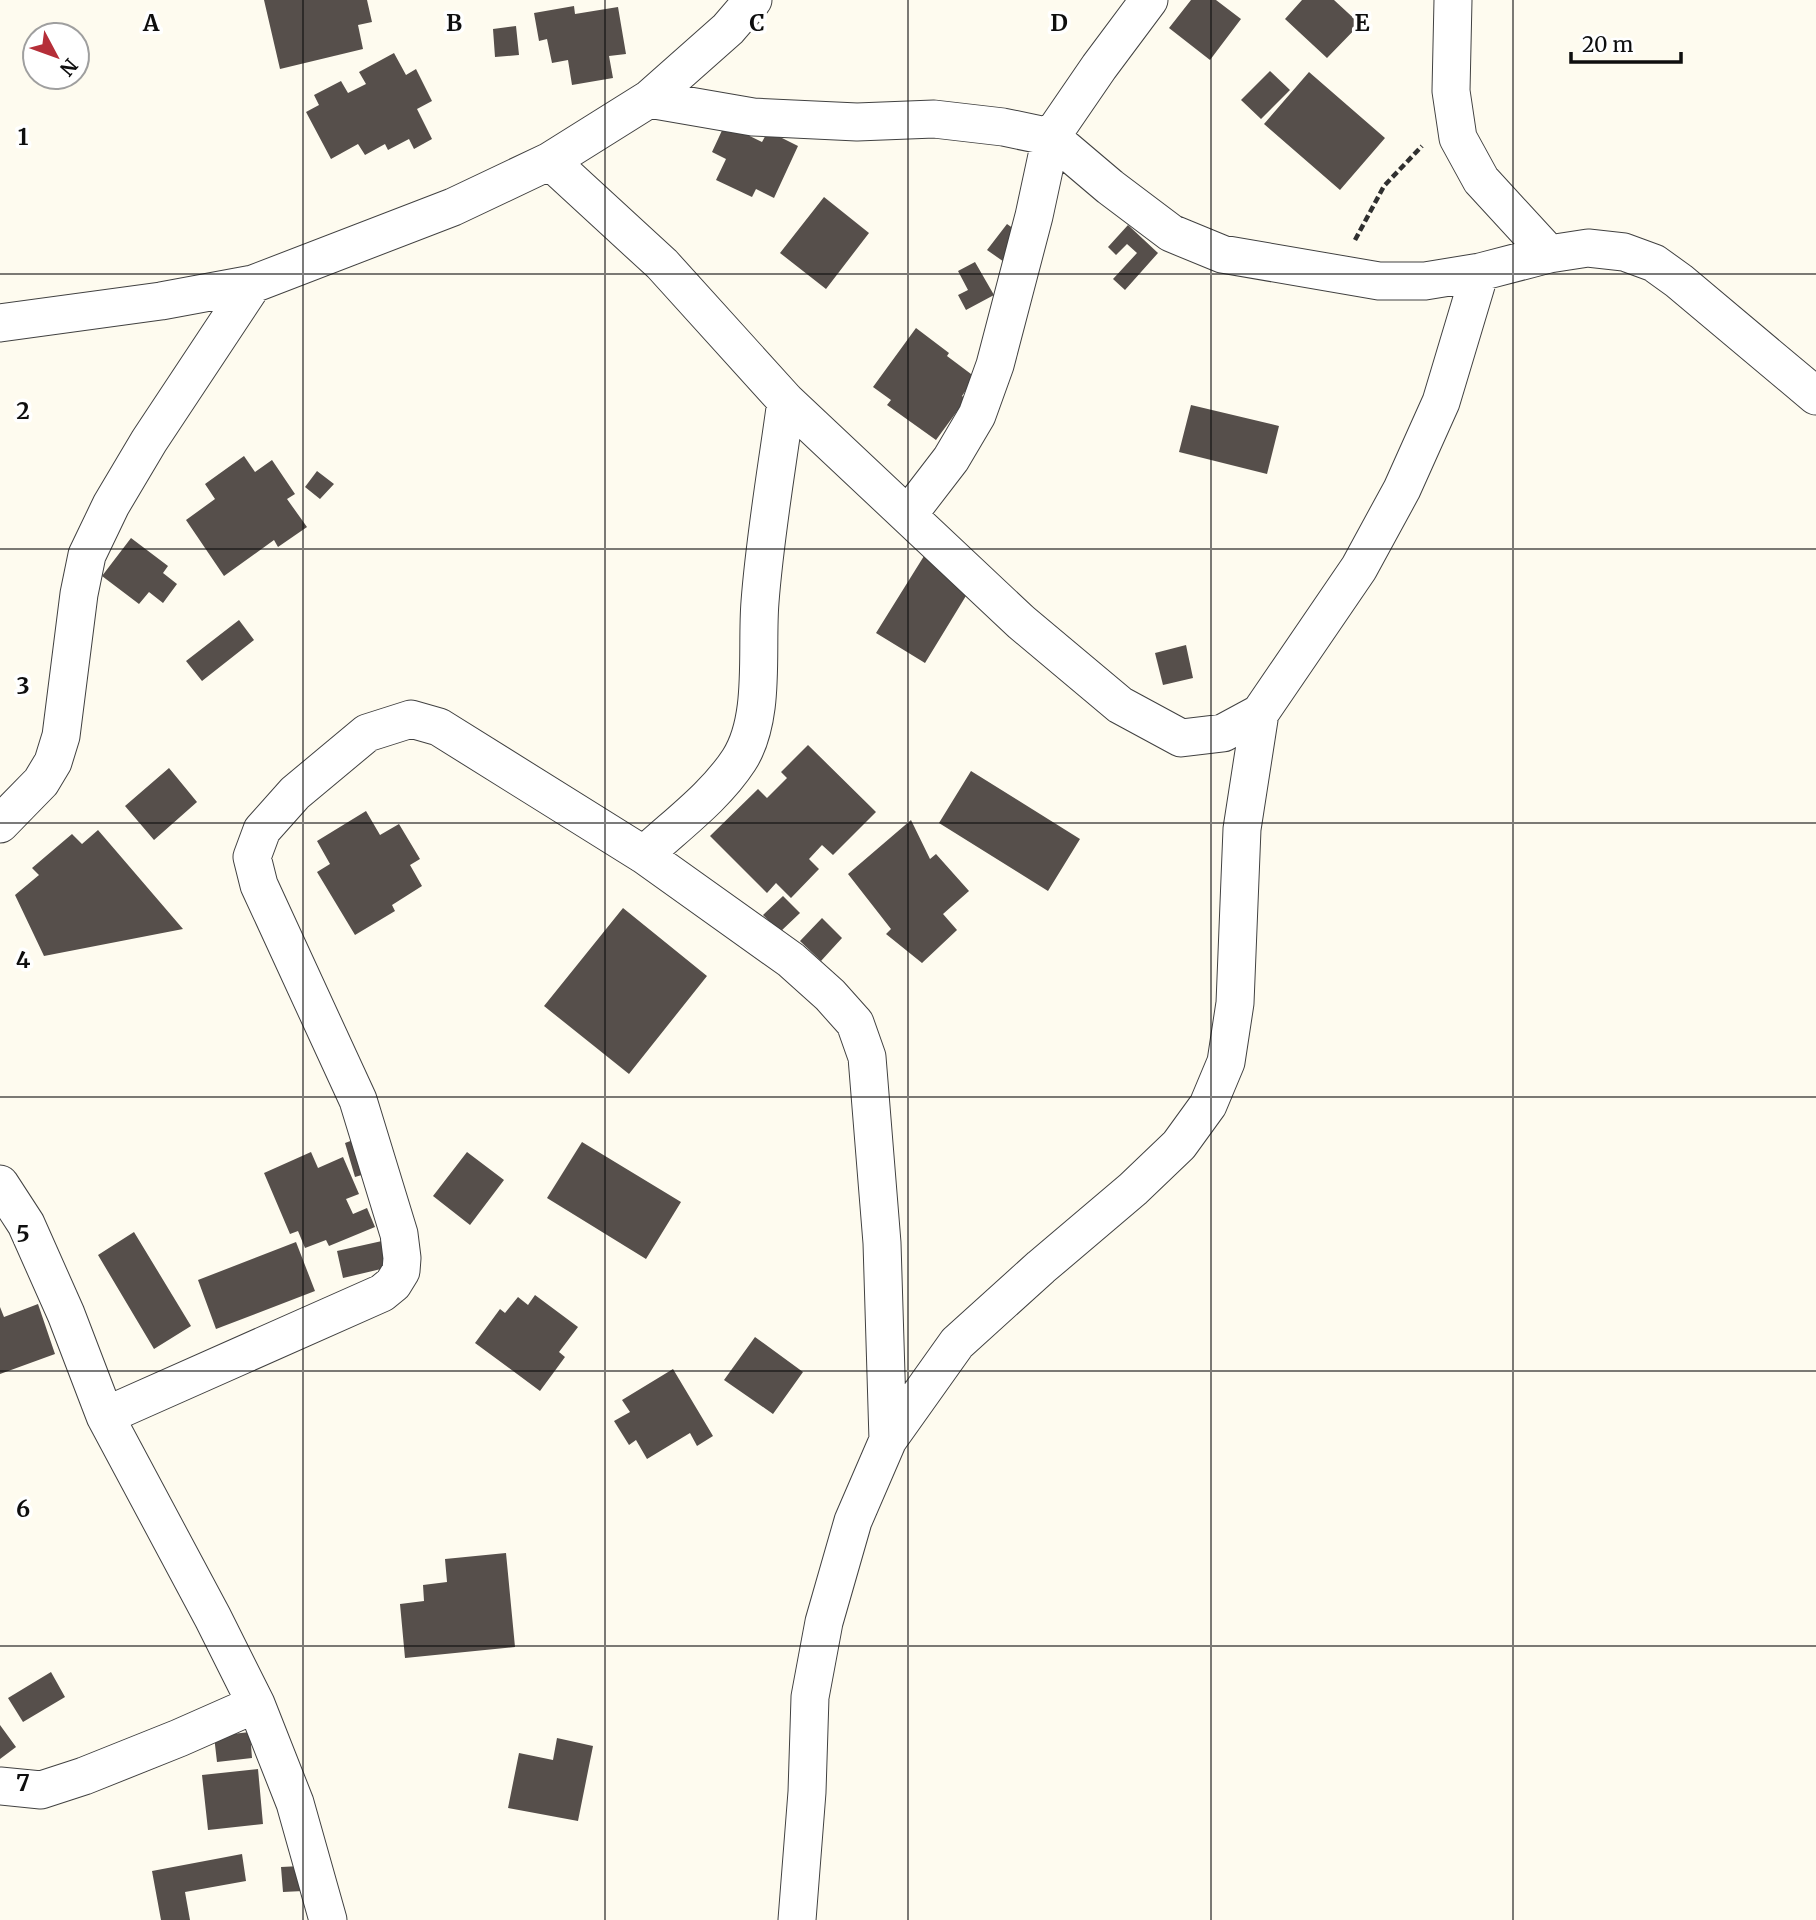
<svg xmlns="http://www.w3.org/2000/svg" width="1816" height="1920" viewBox="0 0 1816 1920" font-family="Merriweather,serif">
	<style>
		.building { fill: #564f4b }
		.lines { fill: none; stroke-linecap: round; stroke-linejoin: round }
		.minor-casing { stroke: #414141; stroke-width: 39 }
		.path { stroke: #303030; stroke-width: 4.5; stroke-dasharray: 7 3.5; stroke-linecap: butt }
		.minor { stroke: #fff; stroke-width: 37 }
		.grid { fill: none; stroke: #0e0e0e; stroke-width: 2; stroke-opacity: 0.55 }
		.grid-label { font-size: 23px; text-anchor: middle; font-weight: bold; fill: #0e0e0e; stroke: #fff; stroke-width: 7; stroke-linejoin: round; paint-order: stroke }
	</style>
	<rect width="100%" height="100%" fill="#fefbef"/>
	<path class="building" d="M264 0H367L372 22 358 25 363 49 280 69Z
		M1191 0H1216L1241 19 1210 60 1169 28Z
		M1302 0H1334L1360 24 1327 58 1285 19Z
		M574 6 575 14 618 7 626 54 609 56 613 78 572 85 568 60 552 63 547 39 539 41 534 13Z
		M516 26 519 55 495 57 493 29Z
		M394 53 406 75 416 69 432 101 417 109 432 139 414 149 409 139 388 150 385 144 365 155 358 144 331 159 306 112 319 105 314 95 341 81 348 93 366 84 359 72Z
		M1270 71 1290 90 1261 119 1241 100Z
		M1309 72 1385 138 1340 190 1264 124Z
		M725 124 762 142 768 131 798 146 774 198 756 189 752 197 716 180 726 159 712 152Z
		M824 197 869 233 826 289 780 253Z
		M1007 224 1027 238 1007 264 987 250Z
		M1128 225 1158 253 1125 290 1113 279 1137 253 1127 244 1116 255 1108 247Z
		M975 262 994 295 966 310 958 295 968 290 958 271Z
		M916 328 949 353 947 356 975 377 962 396 966 399 936 440 887 405 891 400 873 387Z
		M1191 405 1279 426 1267 474 1179 452Z
		M244 456 255 472 272 460 295 494 287 499 307 527 278 547 274 540 224 576 186 520 215 499 205 484Z
		M317 471 334 484 320 499 305 487Z
		M131 538 168 566 163 573 177 584 163 603 149 592 139 604 102 576Z
		M924 556 972 586 925 663 876 633Z
		M239 620 254 640 202 681 186 661Z
		M1186 645 1193 678 1163 685 1155 653Z
		M808 745 876 812 833 855 822 845 809 859 819 869 791 898 776 883 767 893 710 836 758 789 767 798 787 778 781 772Z
		M169 768 197 802 154 840 125 806Z
		M971 771 1080 839 1048 891 939 823Z
		M366 811 380 835 399 824 420 859 410 865 422 886 392 905 395 911 355 935 317 872 330 864 317 841Z
		M911 820 930 859 936 854 969 891 943 914 957 930 922 963 886 934 891 929 848 874Z
		M98 830 183 929 44 956 15 895 39 875 32 868 72 834 82 844Z
		M783 896 800 913 780 932 763 915Z
		M623 908 707 976 629 1074 544 1006Z
		M822 918 842 938 821 961 800 941Z
		M364 1136 375 1171 355 1177 345 1143Z
		M582 1142 681 1202 646 1259 547 1198Z
		M311 1152 318 1168 343 1157 359 1194 346 1199 353 1214 367 1208 375 1227 329 1246 326 1240 305 1248 298 1231 290 1234 264 1173Z
		M467 1152 504 1180 470 1225 433 1196Z
		M134 1232 191 1326 154 1349 98 1255Z
		M391 1239 398 1265 343 1278 337 1251Z
		M296 1242 315 1291 216 1329 198 1280Z
		M535 1295 578 1327 559 1352 565 1357 540 1391 475 1343 500 1309 505 1313 518 1297 528 1305Z
		M38 1304 55 1354 0 1374V1307L4 1317Z
		M755 1337 803 1372 773 1414 724 1380Z
		M673 1369 713 1436 697 1446 690 1433 647 1459 636 1440 629 1445 614 1421 630 1412 622 1400Z
		M506 1553 515 1647 405 1658 400 1604 424 1601 423 1585 447 1582 445 1559Z
		M51 1672 65 1697 23 1722 8 1698Z
		M0 1725 16 1747 0 1759Z
		M250 1732 252 1758 217 1762 214 1736Z
		M557 1738 593 1746 578 1821 508 1808 519 1753 553 1760Z
		M258 1769 263 1824 208 1830 202 1775Z
		M242 1854 246 1881 185 1892 190 1920H161L152 1871Z
		M301 1866 303 1891 283 1892 281 1867Z"/>
	<g class="lines">
		<defs>
			<path id="minor" d="M1453 0 1451 91 1458 138 1481 180 1549 254
				M649 99 753 117 857 122 934 119 1003 127 1051 137 1110 187 1171 233 1222 254 1379 281H1425L1480 272 1549 254 1588 248 1624 252 1654 263 1679 281 1816 396
				M550 161 662 264 786 401 1021 622 1120 705 1181 738 1223 733 1260 713 1359 568 1402 489 1441 402 1480 272
				M0 323 161 301 253 284 453 207 550 161 649 99 728 29 753 0
				M908 515 951 459 977 415 995 365 1034 216 1051 137 1099 67 1149 0
				M0 824 41 782 53 762 61 736 79 594 87 555 111 505 149 441 253 284
				M644 855C676 825 715 797 739 760 766 718 756 651 760 602 765 535 777 468 786 401
				M0 1184 26 1224 66 1314 105 1416 213 1618 256 1704 295 1803 328 1920
				M105 1416 382 1293 393 1284 401 1271 402 1258 399 1234 358 1100 259 885 252 857 262 830 295 793 367 733 411 719 439 727 644 855 791 960 830 995 855 1023 867 1057 882 1243 888 1440
				M0 1786 41 1790 84 1776 179 1738 256 1704
				M797 1920 807 1792 810 1697 824 1622 853 1521 888 1440 957 1343 1041 1267 1133 1189 1179 1145 1208 1105 1226 1062 1235 1003 1242 829 1260 713"/>
		</defs>
		<use href="#minor" class="minor-casing"/>
		<path class="path" d="M1355 240 1384 186 1422 146"/>
		<use href="#minor" class="minor"/>
	</g>
	<path class="grid" d="M303 0V1920M605 0V1920M908 0V1920M1211 0V1920M1513 0V1920M0 274H1816M0 549H1816M0 823H1816M0 1097H1816M0 1371H1816M0 1646H1816"/>
	<g class="grid-label">
		<text x="151" y="31">A</text>
		<text x="454" y="31">B</text>
		<text x="757" y="31">C</text>
		<text x="1059" y="31">D</text>
		<text x="1362" y="31">E</text>
		<text x="23" y="145">1</text>
		<text x="23" y="419">2</text>
		<text x="23" y="694">3</text>
		<text x="23" y="968">4</text>
		<text x="23" y="1242">5</text>
		<text x="23" y="1517">6</text>
		<text x="23" y="1791">7</text>
	</g>
	<g transform="translate(56 56) rotate(131)"><circle r="33" fill="#ffffff" stroke="#9f9f9f" stroke-width="2"/>
	<path d="M0-5L12 26L0 18L-12 26Z" fill="#b52e38"/>
	<text y="-10" font-size="19" font-weight="bold" text-anchor="middle" fill="#0e0e0e">N</text>
	</g>
	<path d="M1571 52v10h110v-10" fill="none" stroke="#0e0e0e" stroke-width="3.5"/>
	<text x="1582" y="52" font-size="21" fill="#0e0e0e" stroke="#ffffff" stroke-width="5" paint-order="stroke">20 m</text>
</svg>
